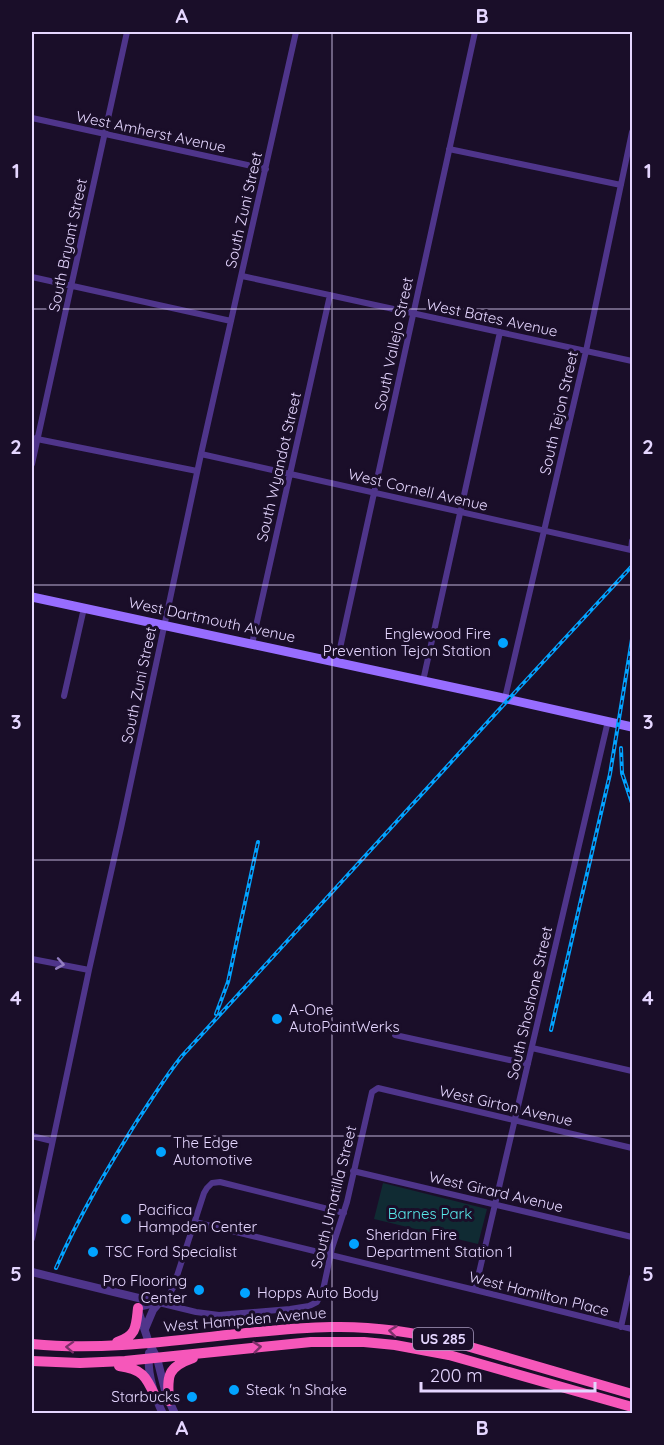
<svg xmlns="http://www.w3.org/2000/svg" width="664" height="1445" viewBox="0 0 664 1445" font-family="Quicksand,sans-serif">
	<style>
		.green { fill: #102b33 }
		.lines { fill: none; stroke-linecap: round; stroke-linejoin: round }
		.minor { stroke: #4f358b; stroke-width: 6 }
		.tertiary { stroke: #4f358b; stroke-width: 8 }
		.secondary { stroke: #976dff; stroke-width: 9 }
		.trunk { stroke: #f657ba; stroke-width: 10 }
		.rail-casing { stroke: #02a3ff; stroke-width: 4 }
		.rail { stroke: #1a0e29; stroke-width: 1.5; stroke-dasharray: 4.5; stroke-linecap: butt }
		.oneway { stroke: #927dbf }
		.oneway2 { stroke: #7d2f6a }
		.grid { fill: none; stroke: #e5d6ff; stroke-width: 1.5; stroke-opacity: 0.55 }
		.poi-dot { fill: #02a3ff; stroke: #1a0e29; stroke-width: 2 }
		.labels { text-anchor: middle; stroke-width: 6; stroke-linejoin: round; paint-order: stroke }
		.shield { fill: #1a0e29; stroke: #a89abf; stroke-width: 1.5 }
		.shield-label { font-size: 14px; font-weight: bold; fill: #e5d6ff }
		.street-label { font-size: 15px; fill: #e5d6ff; stroke: #1a0e29 }
		.poi-label { font-size: 15px; fill: #e5d6ff; stroke: #1a0e29; text-anchor: start }
		.park-label { font-size: 15px; fill: #58e7e9; stroke: #1a0e29 }
		.neatline { fill: none; stroke: #e5d6ff; stroke-width: 2 }
		.grid-label { font-size: 20px; text-anchor: middle; font-weight: bold; fill: #e5d6ff }
	</style>
	<rect width="100%" height="100%" fill="#1a0e29"/>
	<path class="green" d="M383 1183 487 1209 478 1244 374 1219Z"/>
	<g class="lines">
		<path class="minor" d="M32 118 266 169
			M449 149 621 185
			M242 276 632 361
			M32 277 231 321
			M32 438 197 471
			M201 454 631 550 632 541
			M32 464 127 32
			M252 644 330 295
			M337 662 475 32
			M423 681 500 332
			M64 696 84 608
			M505 698 586 351 632 132
			M32 959 89 970
			M395 1035 528 1064
			M532 1048 632 1071
			M32 1136 52 1141
			M353 1171 632 1237
			M195 1222 475 1290 632 1329
			M32 1239 89 970 121 828 201 454 296 32
			M475 1290 608 721
			M159 1303 167 1298 173 1288 204 1193 207 1188 212 1183 220 1182 344 1213
			M138 1308 159 1303 196 1312 219 1315 290 1309 309 1306 317 1302 323 1290 332 1248 347 1202 372 1092 378 1088 632 1148
			M621 1327 632 1277"/>
		<path class="tertiary" d="M32 1272 159 1303 153 1310 145 1329
			M138 1310 149 1343 157 1358 166 1394 175 1414
			M149 1353C147 1373 154 1395 163 1414"/>
		<path class="secondary" d="M32 597 498 697 632 727"/>
		<path class="trunk" d="M117 1342C137 1336 136 1326 138 1308
			M32 1344C132 1354 231 1329 331 1327 372 1326 414 1332 453 1342L632 1394
			M32 1361 80 1363 125 1361 311 1342H364L395 1345 449 1355 632 1407
			M119 1366C142 1369 146 1376 155 1396
			M169 1401C167 1376 167 1367 193 1358"/>
		<defs>
			<path id="rail" d="M621 748 622 773 632 803
				M216 1014 228 982 258 842
				M551 1030 610 774 632 639
				M56 1268C79 1216 107 1169 137 1121 152 1099 165 1077 182 1056L518 689 632 566"/>
		</defs>
		<use href="#rail" class="rail-casing"/>
		<use href="#rail" class="rail"/>
	</g>
	<defs><path id="oneway-chevron" d="M-2-3.5L2.5 0L-2 3.5" fill="none" stroke-width="1.6" stroke-linecap="round" stroke-linejoin="round" transform="scale(1.5)"/></defs>
	<use class="oneway" href="#oneway-chevron" transform="translate(60 964) rotate(10)"/>
	<g class="oneway2">
		<use href="#oneway-chevron" transform="translate(393 1331) rotate(-173)"/>
		<use href="#oneway-chevron" transform="translate(70 1347) rotate(-178)"/>
		<use href="#oneway-chevron" transform="translate(257 1347) rotate(-6)"/>
	</g>
	<path class="grid" d="M332 32V1414M32 309H632M32 585H632M32 860H632M32 1136H632"/>
	<g class="poi-dot">
		<circle cx="503" cy="643" r="6"/>
		<circle cx="277" cy="1019" r="6"/>
		<circle cx="161" cy="1152" r="6"/>
		<circle cx="126" cy="1219" r="6"/>
		<circle cx="354" cy="1244" r="6"/>
		<circle cx="93" cy="1252" r="6"/>
		<circle cx="199" cy="1290" r="6"/>
		<circle cx="245" cy="1293" r="6"/>
		<circle cx="234" cy="1390" r="6"/>
		<circle cx="192" cy="1397" r="6"/>
	</g>
	<g class="labels">
		<rect class="shield" x="413" y="1328" width="60" height="22" rx="4.5"/>
		<g class="shield-label">
			<text x="443" y="1344">US 285</text>
		</g>
		<g class="street-label">
			<text transform="translate(151 132) rotate(12)" y="5">West Amherst Avenue</text>
			<text transform="translate(244 210) rotate(-77)" y="5">South Zuni Street</text>
			<text transform="translate(68 245) rotate(-78)" y="5">South Bryant Street</text>
			<text transform="translate(492 318) rotate(12)" y="5">West Bates Avenue</text>
			<text transform="translate(394 344) rotate(-78)" y="5">South Vallejo Street</text>
			<text transform="translate(559 413) rotate(-77)" y="5">South Tejon Street</text>
			<text transform="translate(279 467) rotate(-77)" y="5">South Wyandot Street</text>
			<text transform="translate(418 490) rotate(13)" y="5">West Cornell Avenue</text>
			<text transform="translate(212 620) rotate(12)" y="5">West Dartmouth Avenue</text>
			<text transform="translate(139 685) rotate(-78)" y="5">South Zuni Street</text>
			<text transform="translate(530 1003) rotate(-77)" y="5">South Shoshone Street</text>
			<text transform="translate(506 1106) rotate(13)" y="5">West Girton Avenue</text>
			<text transform="translate(496 1192) rotate(13)" y="5">West Girard Avenue</text>
			<text transform="translate(334 1197) rotate(-76)" y="5">South Umatilla Street</text>
			<text transform="translate(539 1294) rotate(14)" y="5">West Hamilton Place</text>
			<text transform="translate(245 1320) rotate(-5)" y="5">West Hampden Avenue</text>
		</g>
		<g class="poi-label">
			<text x="491" y="639" text-anchor="end">Englewood Fire<tspan x="491" dy="17">Prevention Tejon Station</tspan></text>
			<text x="289" y="1015">A-One<tspan x="289" dy="17">AutoPaintWerks</tspan></text>
			<text x="173" y="1148">The Edge<tspan x="173" dy="17">Automotive</tspan></text>
			<text x="138" y="1215">Pacifica<tspan x="138" dy="17">Hampden Center</tspan></text>
			<text x="366" y="1240">Sheridan Fire<tspan x="366" dy="17">Department Station 1</tspan></text>
			<text x="105" y="1257">TSC Ford Specialist</text>
			<text x="187" y="1286" text-anchor="end">Pro Flooring<tspan x="187" dy="17">Center</tspan></text>
			<text x="257" y="1298">Hopps Auto Body</text>
			<text x="246" y="1395">Steak 'n Shake</text>
			<text x="180" y="1402" text-anchor="end">Starbucks</text>
		</g>
		<g class="park-label">
			<text x="430" y="1219">Barnes Park</text>
		</g>
	</g>
	<rect width="664" height="1445" fill="none" stroke="#1a0e29" stroke-width="66"/>
	<path d="M421 1382v9h174v-9" fill="none" stroke="#e5d6ff" stroke-width="3"/>
	<text x="430" y="1382" font-size="18" fill="#e5d6ff" stroke="#1a0e29" stroke-width="4.5" paint-order="stroke">200 m</text>
	<rect x="33" y="33" width="598" height="1379" class="neatline"/>
	<g class="grid-label">
		<text x="182" y="23">A</text>
		<text x="482" y="23">B</text>
		<text x="16" y="178">1</text>
		<text x="648" y="178">1</text>
		<text x="16" y="454">2</text>
		<text x="648" y="454">2</text>
		<text x="16" y="729">3</text>
		<text x="648" y="729">3</text>
		<text x="16" y="1005">4</text>
		<text x="648" y="1005">4</text>
		<text x="16" y="1281">5</text>
		<text x="648" y="1281">5</text>
		<text x="182" y="1435">A</text>
		<text x="482" y="1435">B</text>
	</g>
</svg>
